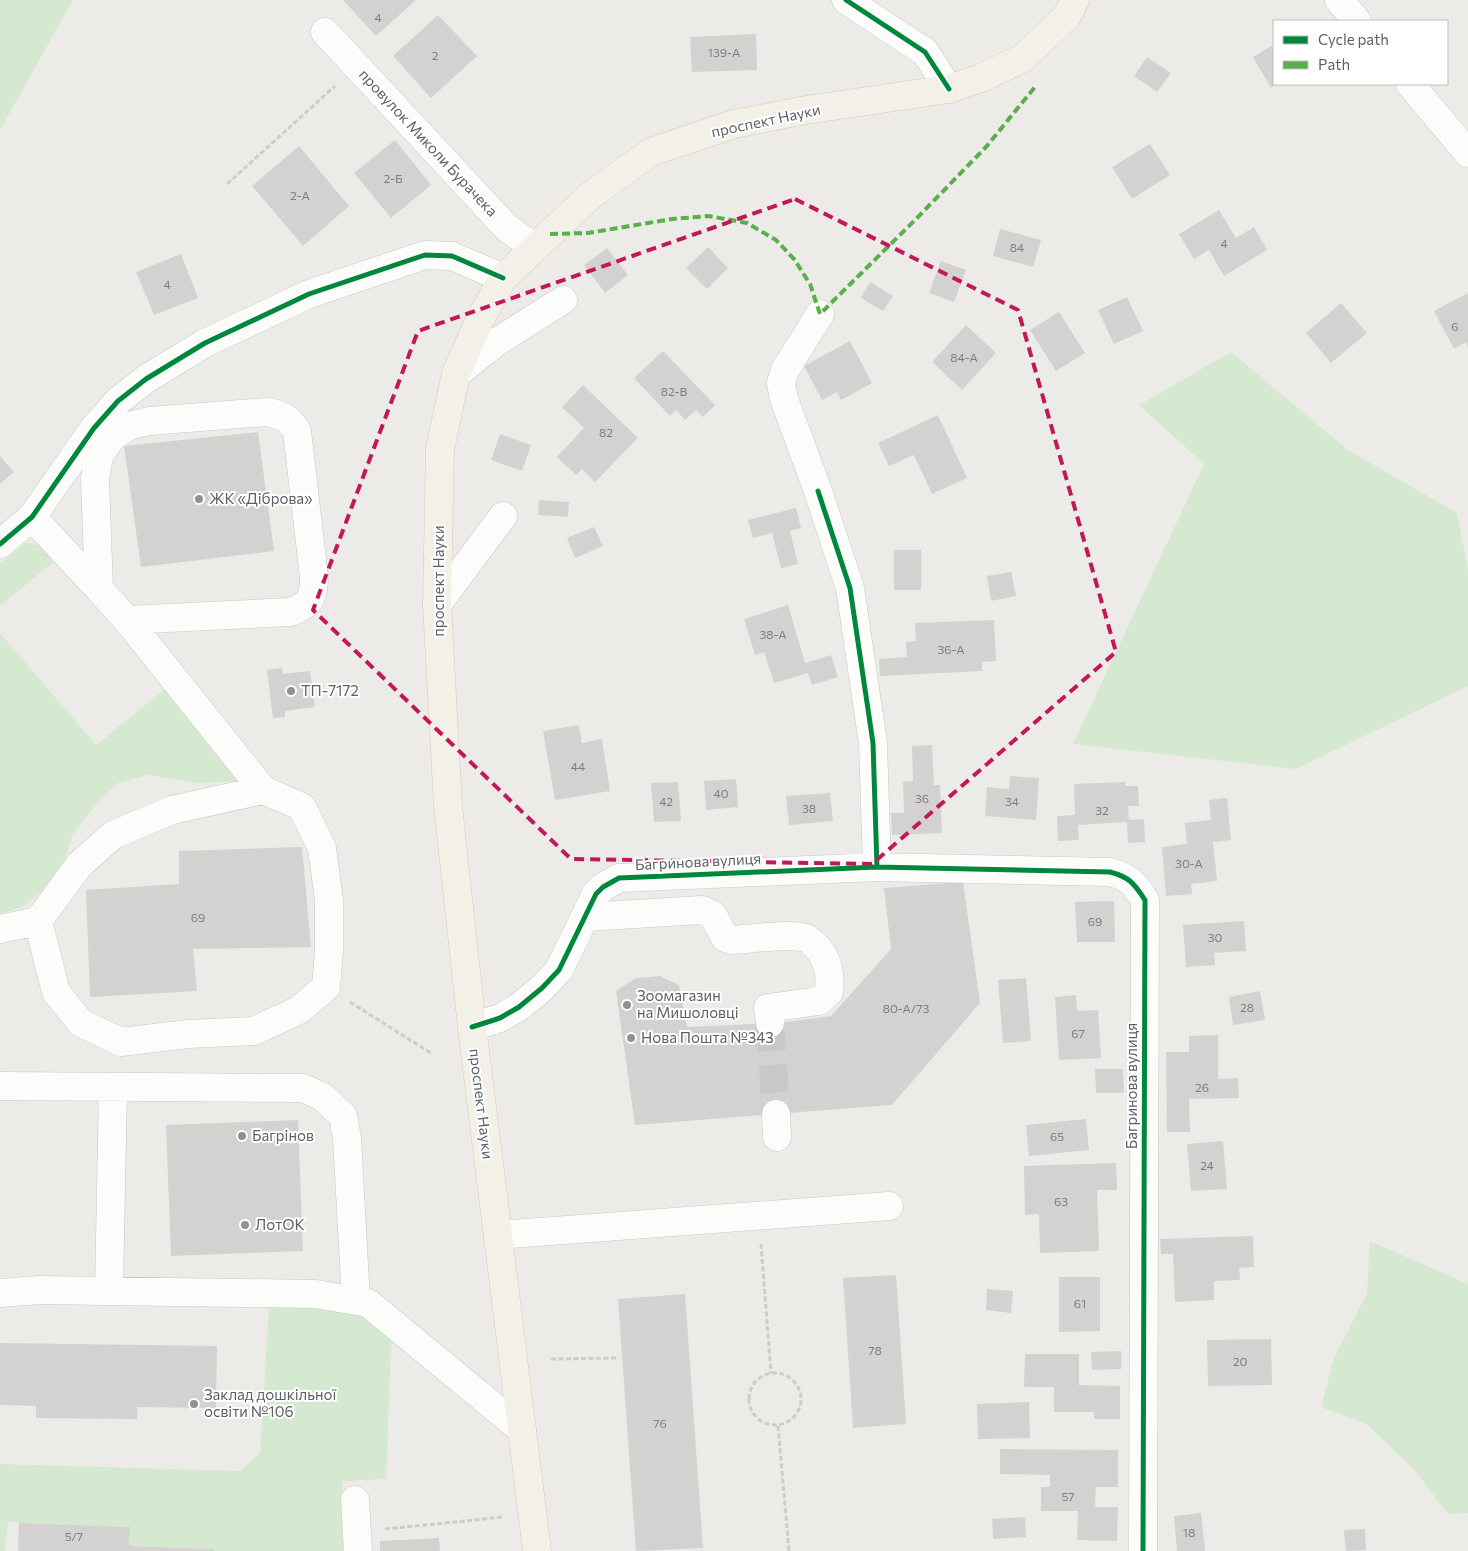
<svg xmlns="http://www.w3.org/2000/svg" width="1468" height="1551" viewBox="0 0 1468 1551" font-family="Commissioner,sans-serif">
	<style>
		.green { fill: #d5e9d1 }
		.building { fill: #d4d2d0 }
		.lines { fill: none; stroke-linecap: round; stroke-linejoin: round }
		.minor-tunnel { stroke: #c9c8c7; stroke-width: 28; stroke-dasharray: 28 14; stroke-linecap: butt }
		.minor-casing { stroke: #c8c8c8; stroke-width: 29 }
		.major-casing { stroke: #d6cab4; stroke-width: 29 }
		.path { stroke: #c9ceca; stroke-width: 3; stroke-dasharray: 5 2.5; stroke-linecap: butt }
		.minor { stroke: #fcfcfb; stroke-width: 28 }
		.major { stroke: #f3f0e8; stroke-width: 28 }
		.quiet { stroke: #58b04a; stroke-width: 4; stroke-dasharray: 8 4; stroke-linecap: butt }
		.cycleway-casing { stroke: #fff; stroke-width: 8 }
		.cycleway { stroke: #00873e; stroke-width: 5 }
		.marked { fill: none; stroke: #c2185b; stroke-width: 4; stroke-dasharray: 10 6; stroke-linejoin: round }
		.poi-dot { fill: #8f9193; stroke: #fff; stroke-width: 2 }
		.labels { text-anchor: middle; stroke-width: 4; stroke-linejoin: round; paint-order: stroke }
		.number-label { font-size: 12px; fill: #7b7e82 }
		.street-label { font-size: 15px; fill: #5c6166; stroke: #fff }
		.poi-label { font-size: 15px; fill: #5c6166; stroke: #fff; text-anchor: start }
	</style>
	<rect width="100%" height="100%" fill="#edebe7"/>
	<path class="green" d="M0 0H73L0 130Z
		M1231 352 1348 450 1457 513 1468 570V686L1296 769 1073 744 1204 464 1139 405Z
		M25 543 41 545 56 560 0 606V563Z
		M0 633 96 745 171 684 243 781 196 783 148 775 118 783 97 803 72 836 65 862 45 889 22 907 0 914Z
		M1370 1241 1468 1284V1513L1448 1514 1416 1472 1367 1424 1321 1407 1334 1358 1367 1293Z
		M272 1302 348 1305 391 1341 386 1479 342 1481 343 1551H214V1549L129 1546 130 1527 19 1523 8 1521 5 1551H0V1464L240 1471 260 1453 269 1308Z"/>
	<path class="building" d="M343 0H416L376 36Z
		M438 15 477 56 431 98 393 56Z
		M756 34 757 70 692 72 690 37Z
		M1273 45 1274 47V84H1277L1271 88 1253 57Z
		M1147 57 1171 73 1157 92 1134 76Z
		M395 140 431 185 391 218 354 173Z
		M1150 144 1170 175 1132 199 1112 167Z
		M299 146 349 206 303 246 252 186Z
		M1219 210 1236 238 1254 227 1267 250 1224 276 1209 250 1194 259 1179 234Z
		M1000 229 1041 240 1033 267 993 256Z
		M708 247 728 268 707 289 686 268Z
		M607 248 628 275 605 293 584 265Z
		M181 254 198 298 154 315 136 272Z
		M941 261 966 270 954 302 929 293Z
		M870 282 893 296 883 311 861 298Z
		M1468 293V347L1466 342 1454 349 1434 311Z
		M1127 297 1143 331 1114 344 1098 310Z
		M1341 303 1367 333 1331 363 1306 333Z
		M1059 312 1085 353 1056 371 1030 330Z
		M966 325 996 353 962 390 932 362Z
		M850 341 872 383 841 400 837 392 822 400 804 366Z
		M663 351 715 405 703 417 696 410 685 420 676 410 670 416 634 378Z
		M583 385 638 438 595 482 582 469 576 475 557 457 584 428 562 407Z
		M938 415 967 478 932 494 914 455 889 466 878 443Z
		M258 432 274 551 141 567 124 446Z
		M500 434 531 445 522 471 491 460Z
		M0 456 14 472 0 484Z
		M539 500 569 502 568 517 538 515Z
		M796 508 801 528 790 531 798 564 781 568 772 533 753 538 748 520Z
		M594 527 603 546 575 558 567 538Z
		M894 550H921V590H894Z
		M1011 572 1016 596 991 601 987 576Z
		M788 605 805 663 831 655 838 677 812 685 808 673 774 683 764 652 755 655 744 619Z
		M994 620 996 661 982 662V671L880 676 879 659 907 657 906 642 916 641 915 623Z
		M282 668 283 674 310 671 315 707 285 711V717L273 718 267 670Z
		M579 725 582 743 602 739 610 791 555 800 543 731Z
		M932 745 934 785H940L942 833 892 835 891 813H904L903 782 913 781 912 746Z
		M1010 776 1039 778 1036 820 985 816 987 787 1009 789Z
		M736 779 738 807 706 810 704 781Z
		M678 782 681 821 654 822 651 783Z
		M1125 782V786H1138L1139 806H1128L1129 820 1144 819 1145 842 1128 843 1127 822 1078 825 1079 840 1058 841 1057 816 1075 815 1074 784Z
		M830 793 833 821 789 825 786 796Z
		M1227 798 1231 840 1213 842 1217 881 1191 884 1192 894 1166 896 1162 847 1187 844 1185 823 1211 820 1209 800Z
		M302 847 311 947 193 949 197 991 90 997 86 890 179 884V851Z
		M963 882 980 1003 892 1105 635 1125 616 991 636 978 660 976 679 985 687 1027 778 1023 831 1016 891 949 884 888Z
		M1114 901 1115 942H1077L1075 902Z
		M1244 921 1246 951 1214 953 1215 965 1186 967 1183 925Z
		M1026 978 1031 1041 1003 1043 998 980Z
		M1260 991 1265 1020 1233 1025 1229 997Z
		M1076 995 1077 1011 1098 1010 1101 1058 1059 1060 1055 997Z
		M1218 1035V1079L1238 1078 1239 1098 1189 1099 1190 1132H1167L1166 1052H1189V1036Z
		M1095 1069H1123L1124 1093H1096Z
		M1086 1119 1089 1150 1029 1156 1026 1125Z
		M298 1120 303 1251 171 1256 166 1125Z
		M1223 1141 1227 1189 1191 1191 1187 1144Z
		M1116 1163 1117 1190H1097L1099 1251 1040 1253 1039 1214 1025 1215 1024 1166Z
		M1253 1236 1254 1267 1239 1268 1240 1280 1214 1281V1300L1175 1302 1173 1254H1161L1160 1239Z
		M896 1275 906 1424 853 1428 843 1278Z
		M1059 1277H1100V1331L1059 1332Z
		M987 1289 1013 1291 1011 1313 986 1310Z
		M685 1294 703 1548 636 1551 618 1299Z
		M1271 1339 1272 1385 1208 1386 1207 1340Z
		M0 1343 217 1346 216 1408 137 1407V1419L36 1418V1406L0 1405Z
		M1121 1351V1369L1092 1370 1091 1352Z
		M1025 1354H1079V1385L1120 1386V1419H1094V1412H1054V1387H1024Z
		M1029 1402 1030 1438 978 1439 977 1404Z
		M1000 1449 1118 1450V1487H1096L1095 1507H1118L1117 1541 1077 1540 1078 1511H1041V1487H1050V1475L1000 1474Z
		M1201 1513 1205 1551H1177L1174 1516Z
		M1025 1517 1026 1537 993 1539 992 1519Z
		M19 1523 130 1527 129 1546 214 1549V1551H18Z
		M1365 1529 1366 1550 1346 1551 1344 1530Z
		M439 1538 440 1551H380V1541Z"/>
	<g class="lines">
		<path class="minor-tunnel" d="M770 1023 776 1114"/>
		<defs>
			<path id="minor" d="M846 0 925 52 949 89
				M1339 0 1357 21
				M325 32 507 228 535 248
				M1410 84 1468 153
				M820 314 785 370 781 383 784 399 818 491 850 588 873 743 877 867
				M456 374 498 341 563 300
				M32 517 99 589
				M0 544 32 517 94 428 118 401 146 379 205 343 309 294 425 255 452 256 503 278
				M437 605 503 516
				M127 620 290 612C310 605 314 598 314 577L297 431C289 418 281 414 266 412L149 421 128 426 111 438 99 456 95 479 99 589 127 620 263 790
				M585 917 702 910 713 915 725 938 732 940C751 939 788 933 806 938 809 939 812 943 815 945 828 958 831 975 829 992L819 1001 768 1008 770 1023
				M0 929 38 921 80 864 113 835 172 810 263 790 302 807 322 848 329 900V951L326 987 299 1010 254 1031 188 1034 121 1042 81 1023 56 992 38 921
				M472 1027 500 1018 519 1007 542 988 559 970 596 894 603 887 619 878 877 867 1110 872C1129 877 1134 883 1145 900L1143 1551
				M0 1086 303 1088 323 1097 343 1116 347 1138 356 1301
				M776 1114 777 1137
				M498 1235 889 1206
				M109 1291 113 1087
				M0 1293 40 1290 316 1294 368 1303 522 1430
				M355 1500 358 1551"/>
			<path id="major" d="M537 1551 472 1027 448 806 437 605 440 449 456 374 479 321 503 278 591 195 651 152 734 124 806 110 949 89 981 78 1023 58 1067 16 1075 0"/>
		</defs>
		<use href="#minor" class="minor-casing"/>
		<use href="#major" class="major-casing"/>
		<path class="path" d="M227 184 335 86
			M350 1002 431 1053
			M761 1244 771 1373
			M551 1359 616 1358
			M749 1399a26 26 0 1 1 52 0a26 26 0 1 1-52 0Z
			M778 1426 789 1551
			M385 1529 503 1517"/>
		<use href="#minor" class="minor"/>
		<use href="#major" class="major"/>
		<path class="quiet" d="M550 234 588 233 672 219 709 216 747 223 776 240 794 259 810 284 820 314 915 220 986 147 1035 87"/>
		<defs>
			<path id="cycleway" d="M846 0 925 52 949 89
				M818 491 850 588 873 743 877 867
				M0 544 32 517 94 428 118 401 146 379 205 343 309 294 425 255 452 256 503 278
				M472 1027 500 1018 519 1007 542 988 559 970 596 894 603 887 619 878 877 867 1110 872C1129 877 1134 883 1145 900L1143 1551"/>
		</defs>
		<use href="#cycleway" class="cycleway-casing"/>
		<use href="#cycleway" class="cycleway"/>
	</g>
	<path class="marked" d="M795 199 1018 310 1116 652 872 864 571 859 313 610 418 331Z"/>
	<g class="poi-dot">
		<circle cx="199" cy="499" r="5"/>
		<circle cx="291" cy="691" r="5"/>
		<circle cx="627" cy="1005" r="5"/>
		<circle cx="631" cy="1038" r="5"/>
		<circle cx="242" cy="1136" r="5"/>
		<circle cx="245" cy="1225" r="5"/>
		<circle cx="194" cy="1404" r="5"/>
	</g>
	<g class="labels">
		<g class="number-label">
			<text x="378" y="22">4</text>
			<text x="724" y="57">139-А</text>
			<text x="435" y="60">2</text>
			<text x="393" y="183">2-Б</text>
			<text x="300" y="200">2-А</text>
			<text x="1224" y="248">4</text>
			<text x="1017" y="252">84</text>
			<text x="167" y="289">4</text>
			<text x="1455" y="331">6</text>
			<text x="964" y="362">84-А</text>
			<text x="674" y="396">82-В</text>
			<text x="606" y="437">82</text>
			<text x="773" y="639">38-А</text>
			<text x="951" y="654">36-А</text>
			<text x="578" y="771">44</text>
			<text x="721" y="798">40</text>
			<text x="922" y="803">36</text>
			<text x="666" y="806">42</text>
			<text x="1012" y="806">34</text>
			<text x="809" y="813">38</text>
			<text x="1102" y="815">32</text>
			<text x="1189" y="868">30-А</text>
			<text x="198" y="922">69</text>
			<text x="1095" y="926">69</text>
			<text x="1215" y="942">30</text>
			<text x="1247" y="1012">28</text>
			<text x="906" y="1013">80-А/73</text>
			<text x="1078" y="1038">67</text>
			<text x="1202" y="1092">26</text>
			<text x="1057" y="1141">65</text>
			<text x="1207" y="1170">24</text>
			<text x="1061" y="1206">63</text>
			<text x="1080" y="1308">61</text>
			<text x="875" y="1355">78</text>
			<text x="1240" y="1366">20</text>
			<text x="660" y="1428">76</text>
			<text x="1068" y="1501">57</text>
			<text x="1189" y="1537">18</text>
			<text x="74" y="1541">5/7</text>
		</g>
		<g class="street-label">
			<text transform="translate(766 121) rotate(-12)" y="5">проспект Науки</text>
			<text transform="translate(428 143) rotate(47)" y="5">провулок Миколи Бурачека</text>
			<text transform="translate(439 581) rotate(-90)" y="5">проспект Науки</text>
			<text transform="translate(698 862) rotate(-3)" y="5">Багринова вулиця</text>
			<text transform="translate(1132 1086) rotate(-90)" y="5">Багринова вулиця</text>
			<text transform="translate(481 1104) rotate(83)" y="5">проспект Науки</text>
		</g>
		<g class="poi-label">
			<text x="209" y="504">ЖК «Діброва»</text>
			<text x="301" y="696">ТП-7172</text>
			<text x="637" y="1001">Зоомагазин<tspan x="637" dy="17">на Мишоловці</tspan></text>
			<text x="641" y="1043">Нова Пошта №343</text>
			<text x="252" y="1141">Багрінов</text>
			<text x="255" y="1230">ЛотОК</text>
			<text x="204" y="1400">Заклад дошкільної<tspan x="204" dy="17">освіти №106</tspan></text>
		</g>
	</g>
	<rect x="1273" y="20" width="175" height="65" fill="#ffffff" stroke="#bec0c2"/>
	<rect x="1283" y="36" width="25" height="8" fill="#00873e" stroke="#bec0c2"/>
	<text x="1318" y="45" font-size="15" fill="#5c6166">Cycle path</text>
	<rect x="1283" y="61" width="25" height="8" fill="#58b04a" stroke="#bec0c2"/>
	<text x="1318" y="70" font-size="15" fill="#5c6166">Path</text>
</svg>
